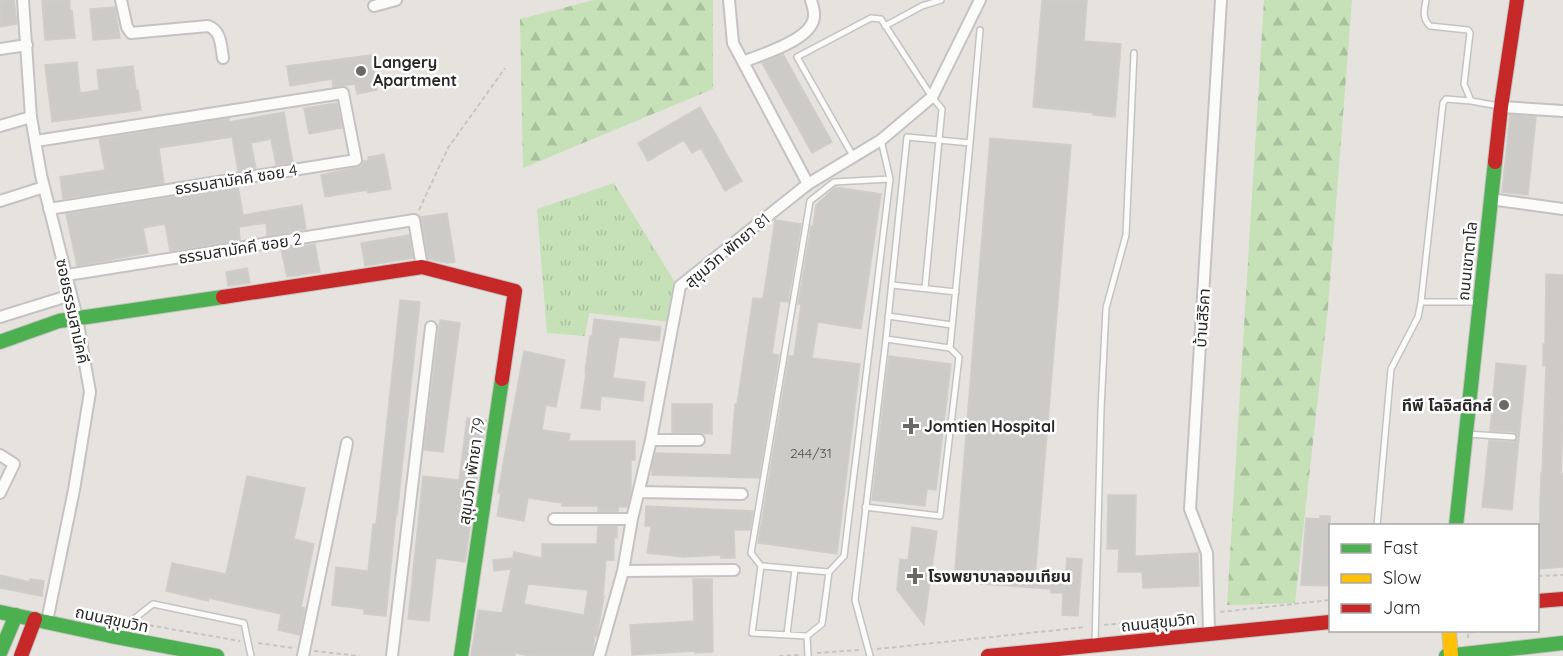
<svg xmlns="http://www.w3.org/2000/svg" width="1563" height="656" viewBox="0 0 1563 656" font-family="Quicksand,'Noto Sans Thai',sans-serif">
	<style>
		.grass { fill: url(#grass-tufts) }
		.forest { fill: url(#forest-firs) }
		.building { fill: #cdcbc7; stroke: #d1ceca; stroke-width: 1.5; fill-rule: evenodd }
		.lines { fill: none; stroke-linecap: round; stroke-linejoin: round }
		.lane-casing { stroke: #c4c2c3; stroke-width: 8 }
		.street-casing { stroke: #c4c2c3; stroke-width: 14 }
		.fast-casing { stroke: #c4c2c3; stroke-width: 16 }
		.slow-casing { stroke: #c4c2c3; stroke-width: 16 }
		.jam-casing { stroke: #c4c2c3; stroke-width: 16 }
		.path { stroke: #c6c5c5; stroke-width: 2; stroke-dasharray: 4.5 3; stroke-linecap: butt }
		.lane { stroke: #fbfbfa; stroke-width: 5 }
		.street { stroke: #fbfbfa; stroke-width: 10 }
		.fast { stroke: #4caf50; stroke-width: 14 }
		.slow { stroke: #ffc107; stroke-width: 14 }
		.jam { stroke: #c62828; stroke-width: 14 }
		.poi-dot { fill: #6a6968; stroke: #fff; stroke-width: 2 }
		.labels { text-anchor: middle; stroke-width: 5; stroke-linejoin: round; paint-order: stroke }
		.number-label { font-size: 14px; fill: #525250 }
		.poi-label { font-size: 16px; font-weight: bold; fill: #282828; stroke: #fff; text-anchor: start }
		.street-label { font-size: 16px; fill: #282828; stroke: #fff }
	</style>
	<defs>
		<pattern id="grass-tufts" width="24" height="20" patternUnits="userSpaceOnUse" patternTransform="scale(1.5)"><rect width="24" height="20" fill="#c6e0b8"/><path d="M3 7l-1-3M5 7V3M7 7l1-3M15 17l-1-3M17 17v-4M19 17l1-3" fill="none" stroke="#aac09e"/></pattern>
		<pattern id="forest-firs" width="22" height="20" patternUnits="userSpaceOnUse" patternTransform="scale(1.5)"><rect width="22" height="20" fill="#c6e0b8"/><path d="M5 1l3.5 6h-7zM16 11l3.5 6h-7z" fill="#aac09e"/></pattern>
	</defs>
	<rect width="100%" height="100%" fill="#e6e3de"/>
	<path class="grass" d="M614 183 676 284 670 322 589 313 585 336 547 333 537 209Z"/>
	<path class="forest" d="M594 0H713V89L523 168 520 19Z
		M1264 0H1352L1328 307 1295 603 1227 605Z"/>
	<path class="building" d="M0 0H14L17 24 0 27Z
		M42 0H70V10H72L75 38 45 40Z
		M1042 0H1087L1084 41 1121 44 1115 117 1093 115V113L1033 107Z
		M115 7 120 38 93 40 90 9Z
		M783 54 832 142 812 153 762 63Z
		M371 55 377 90 357 94 355 84 333 87 332 79 290 86 287 66Z
		M77 62 80 93 99 90 97 70 133 66 136 90H138L141 110 52 122 45 65Z
		M337 103 342 128 309 134 304 108Z
		M700 107 742 181 725 191 701 148 692 153 684 140 648 161 638 143Z
		M284 112 293 163 276 165 271 139 251 143 256 168 238 171 232 137 159 148 164 183 63 199 60 177 105 170 99 139 229 118V122Z
		M1510 115 1536 117 1528 195 1502 192Z
		M990 138 1071 145 1035 578 1065 580 1067 558 1082 559 1078 616 1062 615 1063 593H1051V589L954 582Z
		M384 154 391 189 368 193 367 190 325 197 321 175 362 166 363 161 369 160 368 157Z
		M238 186 243 215 302 205 306 229 267 236 266 223 239 227 240 240 170 251 165 224 143 228 148 253 77 266 66 214Z
		M835 187 881 194 861 329 818 322 812 358 860 364 837 554 758 543 789 356H794L801 304H798L811 226H813L816 205Z
		M447 213 455 262 447 263 428 259 421 217Z
		M775 220 801 224 788 302 780 301 772 354 779 355 759 478 652 475V466L656 453 731 455 735 404H737L753 298 763 299Z
		M409 235 413 258 365 266 361 243Z
		M315 244 320 272 287 277 281 249Z
		M247 268 250 283 228 286 226 272Z
		M1546 274 1563 275V422L1561 474H1563V567L1538 569V541H1539L1541 473 1542 474 1546 366H1543V344H1545Z
		M400 300 420 302 397 515 396 514 386 616 364 614V609L332 605 336 567 368 571 373 524H376Z
		M594 319 661 327 659 341 619 337 613 378 645 382 643 401 601 396 600 410 581 408 586 372H585L590 336 592 337Z
		M440 320 460 323 443 452 424 450Z
		M524 351 565 360 556 407 546 405 542 430 570 434 569 441H635V460H631V491L627 507H618V512H598V506H562V503L528 498 524 521 497 516 501 493H498L501 475Z
		M889 356 951 364 936 490 927 489 925 506 872 500Z
		M1496 363 1526 366 1512 510 1482 507 1489 440 1513 442 1518 438 1517 434 1514 432 1490 431Z
		M672 404H712V434L672 432Z
		M467 418 486 420 465 562 436 558 429 621 408 619 423 476 459 480Z
		M247 476 305 488 294 539 314 544 301 607 305 608 300 635 278 630 281 614 209 598 208 601 166 591 172 563 226 574Z
		M1108 495H1136L1135 556 1198 553 1199 586 1143 588 1142 572H1118L1119 549H1107Z
		M646 506 753 511 750 530H734L735 558H721V555L684 557 647 553 651 526H645Z
		M1320 516H1330V586L1301 585 1306 518 1320 519Z
		M598 526H617V538H614V560H606L603 596H604L598 631 597 636 595 635 592 656H531L515 653V656H471L478 610 502 613 511 569 494 571 493 560 513 558 514 552 542 558V544H597ZM528 584 588 590 584 615 524 604Z
		M912 527 937 531 924 625 897 590 900 559 908 560Z
		M0 575 30 582V579L44 581 42 596 0 588Z
		M693 579H712L713 652 695 653V651L632 655 630 625 694 621Z"/>
	<g class="lines">
		<defs>
			<path id="lane" d="M1426 0C1424 11 1422 18 1430 26L1468 30 1470 33 1464 84 1471 101 1499 106
				M885 26 922 6 941 0
				M970 143 980 30
				M853 156 797 57 871 18 881 19 932 97 942 109 939 140 907 137 886 339 855 600 870 656
				M892 285 956 292
				M1421 302 1443 103 1446 99 1471 101
				M888 316 952 325
				M886 339 950 348
				M1467 434 1513 437
				M865 507 940 516 959 357 950 348 970 143 939 140 925 288
				M1377 526 1391 369 1418 317 1421 302H1479
				M761 566 751 553 810 201 834 182 890 179
				M117 632 153 604 244 623 251 656
				M787 634 795 569
				M807 636 822 624 829 572 844 556 890 179 881 140
				M1095 642 1101 409 1106 308 1126 235 1134 53
				M808 656 807 636 752 633 761 566 829 572"/>
			<path id="street" d="M23 0 31 117 41 175 77 318 90 392 74 490 47 621
				M121 0 127 27 131 33 208 26C221 30 221 46 223 58
				M729 0 733 43 808 184
				M374 6 396 0
				M0 49 27 45
				M743 62C762 54 816 39 814 14 814 9 812 4 811 0
				M1501 107 1563 111
				M0 126 31 117
				M36 141 343 93 356 160 49 209
				M1490 199 1563 209
				M0 201 44 187
				M67 275 414 220 422 267
				M0 317 71 295
				M651 440H699
				M0 455 14 464 0 493
				M639 492 742 494
				M554 519H632
				M623 571 734 570
				M1209 633 1207 553 1190 509 1221 0
				M303 656 347 443
				M392 656 431 327
				M599 656 623 571 632 519 651 440 680 286 808 184 881 140 932 97 980 0"/>
			<path id="fast" d="M0 342 59 321 223 297
				M1456 526 1495 162
				M0 612 111 636 217 656
				M0 653 16 615
				M461 656 502 379
				M1446 656 1563 643"/>
			<path id="slow" d="M1449 630 1451 656"/>
			<path id="jam" d="M1495 162 1501 107 1517 0
				M223 297 422 267 515 291 502 379
				M1538 601 1563 599
				M21 656 35 619
				M988 656 1330 622"/>
		</defs>
		<use href="#lane" class="lane-casing"/>
		<use href="#street" class="street-casing"/>
		<use href="#fast" class="fast-casing"/>
		<use href="#slow" class="slow-casing"/>
		<use href="#jam" class="jam-casing"/>
		<path class="path" d="M419 210 448 148 505 68
			M1538 576 1563 575
			M1220 612 1330 600
			M142 624 240 641
			M1104 625 1196 615
			M1468 638V633L1481 630
			M258 643 293 648
			M877 649 1086 627
			M314 651 359 656
			M817 653 859 650
			M779 656 799 655"/>
		<use href="#lane" class="lane"/>
		<use href="#street" class="street"/>
		<use href="#fast" class="fast"/>
		<use href="#slow" class="slow"/>
		<use href="#jam" class="jam"/>
	</g>
	<g class="poi-dot">
		<circle cx="361" cy="71" r="6"/>
		<circle cx="1504" cy="405" r="6"/>
		<path d="M908 417h6v6h6v6h-6v6h-6v-6h-6v-6h6z"/>
		<path d="M912 567h6v6h6v6h-6v6h-6v-6h-6v-6h6z"/>
	</g>
	<g class="labels">
		<g class="number-label">
			<text x="811" y="458">244/31</text>
		</g>
		<g class="poi-label">
			<text x="373" y="68">Langery<tspan x="373" dy="18">Apartment</tspan></text>
			<text x="1492" y="411" text-anchor="end">ทีพี โลจิสติกส์</text>
			<text x="924" y="432">Jomtien Hospital</text>
			<text x="928" y="582">โรงพยาบาลจอมเทียน</text>
		</g>
		<g class="street-label">
			<text transform="translate(236 179) rotate(-9)" y="6">ธรรมสามัคคี ซอย 4</text>
			<text transform="translate(240 248) rotate(-9)" y="6">ธรรมสามัคคี ซอย 2</text>
			<text transform="translate(727 250) rotate(-40)" y="6">สุขุมวิท พัทยา 81</text>
			<text transform="translate(1467 261) rotate(-84)" y="6">ถนนเขาตาโล</text>
			<text transform="translate(73 311) rotate(78)" y="6">ซอยธรรมสามัคคี</text>
			<text transform="translate(1202 318) rotate(-86)" y="6">บ้านสิริคา</text>
			<text transform="translate(471 471) rotate(-82)" y="6">สุขุมวิท พัทยา 79</text>
			<text transform="translate(112 619) rotate(12)" y="6">ถนนสุขุมวิท</text>
			<text transform="translate(1158 622) rotate(-6)" y="6">ถนนสุขุมวิท</text>
		</g>
	</g>
	<rect x="1329" y="524" width="210" height="108" fill="#ffffff" stroke="#a9a9a9" stroke-width="1.5"/>
	<rect x="1341" y="544" width="30" height="9" fill="#4caf50" stroke="#a9a9a9" stroke-width="1.5"/>
	<text x="1383" y="554" font-size="18" fill="#282828">Fast</text>
	<rect x="1341" y="574" width="30" height="9" fill="#ffc107" stroke="#a9a9a9" stroke-width="1.5"/>
	<text x="1383" y="584" font-size="18" fill="#282828">Slow</text>
	<rect x="1341" y="604" width="30" height="9" fill="#c62828" stroke="#a9a9a9" stroke-width="1.5"/>
	<text x="1383" y="614" font-size="18" fill="#282828">Jam</text>
</svg>
